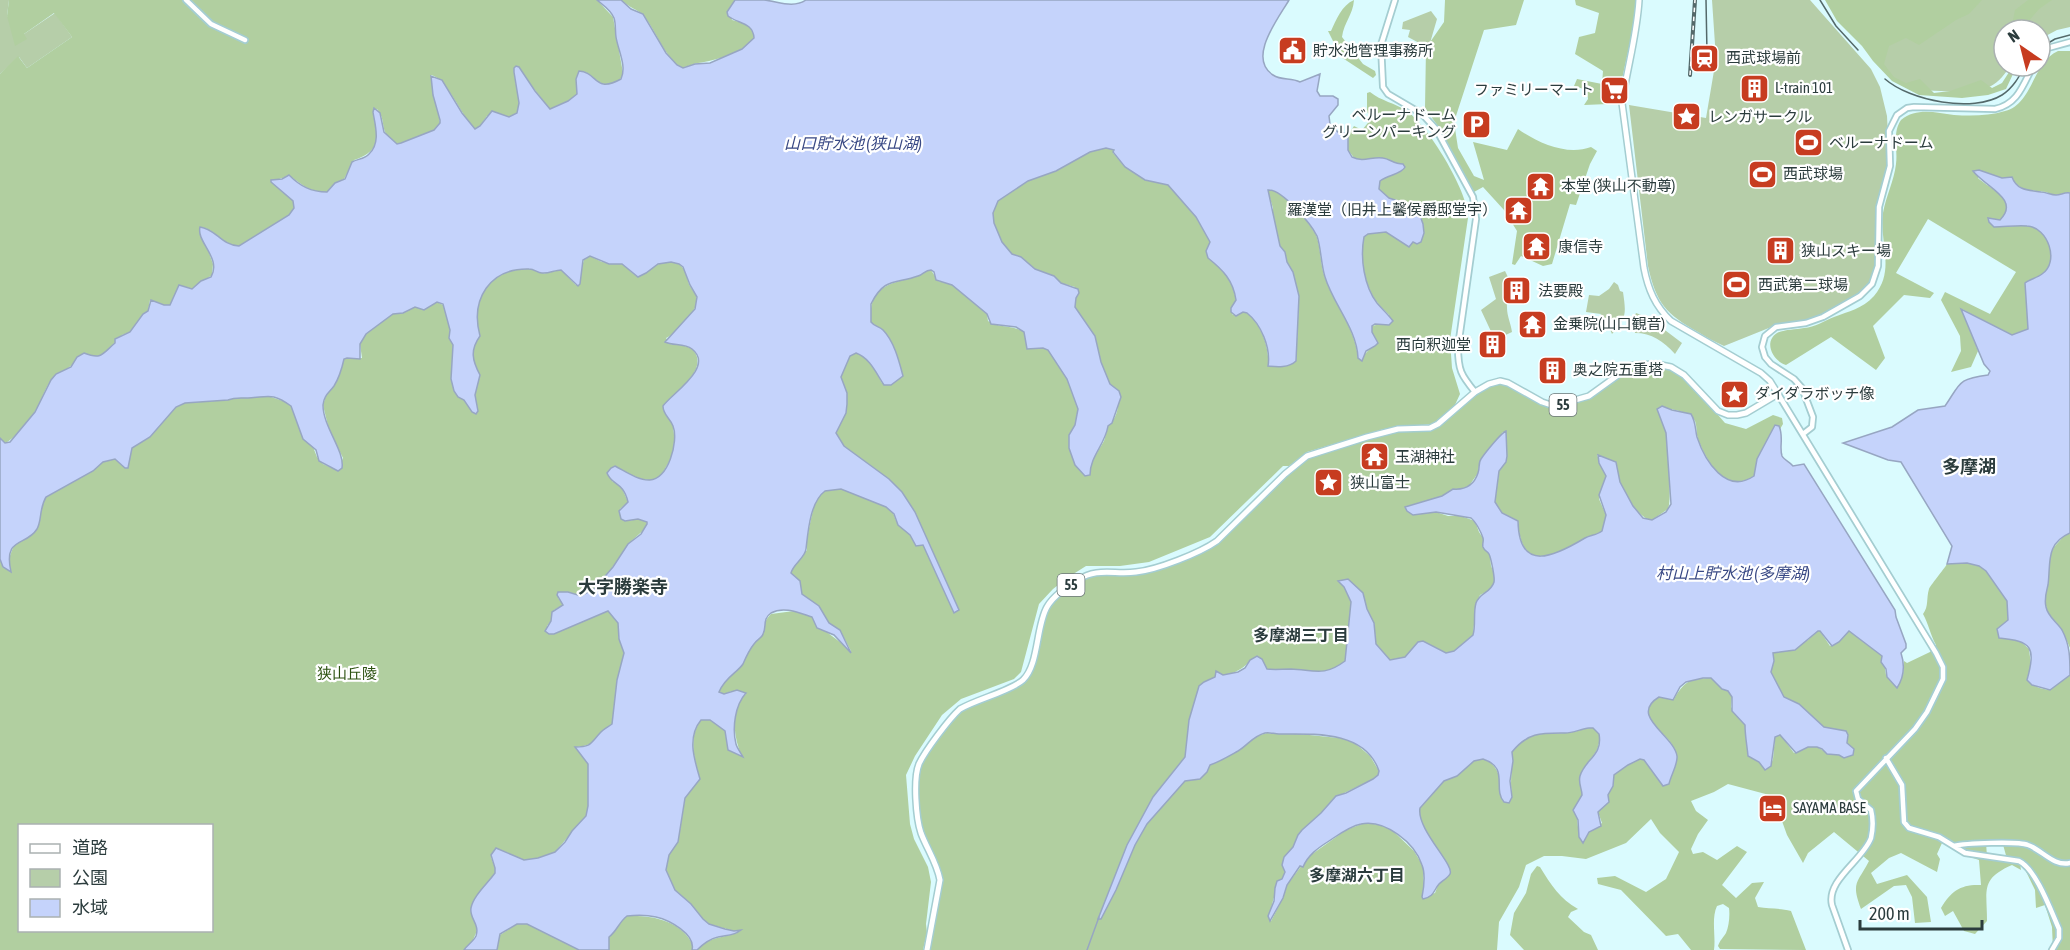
<svg xmlns="http://www.w3.org/2000/svg" width="2070" height="950" viewBox="0 0 2070 950" font-family="'Asap Condensed','Noto Sans JP',sans-serif">
	<style>
		.green { fill: #b6cea9 }
		.forest { fill: #b1cfa0; fill-rule: evenodd }
		.water { fill: #c5d3fb; stroke: #97a6c2; stroke-width: 1.5 }
		.lines { fill: none; stroke-linecap: round; stroke-linejoin: round }
		.stream { stroke: #97a6c2; stroke-width: 1.5 }
		.secondary-casing { stroke: #a4cdd1; stroke-width: 8 }
		.primary-casing { stroke: #a4cdd1; stroke-width: 8 }
		.secondary { stroke: #fff; stroke-width: 4.5 }
		.primary { stroke: #fff; stroke-width: 5 }
		.tram { stroke: #54696a; stroke-width: 1.5 }
		.rail-casing { stroke: #54696a; stroke-width: 4 }
		.rail { stroke: #fff; stroke-width: 1.5; stroke-dasharray: 4.5; stroke-linecap: butt }
		.labels { text-anchor: middle; stroke-width: 4.5; stroke-linejoin: round; paint-order: stroke }
		.shield { fill: #fff; stroke: #6b7677; stroke-width: 1.5 }
		.shield-label { font-size: 14px; font-weight: bold; fill: #2b3c3d }
		.poi-label { font-size: 15px; fill: #2b3c3d; stroke: #fff; text-anchor: start }
		.park-label { font-size: 15px; fill: #2d5211; stroke: #fff }
		.water-label { font-size: 16px; font-style: italic; fill: #394985; stroke: #fff }
		.neighbourhood-label { font-size: 16px; font-weight: bold; fill: #2b3c3d; stroke: #fff }
		.quarter-label { font-size: 18px; font-weight: bold; fill: #2b3c3d; stroke: #fff }
	</style>
	<rect width="100%" height="100%" fill="#dafbfe"/>
	<path class="green" d="M0 0H9L7 16 24 34 55 13 72 37 27 68 19 57 0 74Z
		M1712 0H1810L1871 69 1880 87 1887 116 1889 157 1876 213V264L1873 277 1867 288 1825 313 1805 321 1781 323 1724 346C1715 342 1706 337 1698 332 1666 314 1656 303 1648 266L1629 105 1706 118 1716 59Z
		M1838 0H2070V27L2057 30 2040 39V30H2004V66H2010C2005 74 1999 82 1991 86 1975 93 1917 93 1902 85 1897 83 1894 80 1891 76Z
		M1431 11 1437 19 1430 43 1423 45 1408 37 1410 30 1402 29 1403 22Z
		M1505 271C1515 290 1506 291 1507 308 1507 316 1511 324 1512 332L1495 340 1481 310 1496 299 1489 277Z
		M1614 282 1618 285 1620 291 1623 292C1626 313 1627 318 1612 334L1609 327 1602 325 1599 320 1601 314 1586 312 1589 295 1599 296 1609 289Z
		M1636 313 1649 318 1682 343 1675 354C1663 341 1652 333 1635 333L1633 319Z"/>
	<path class="forest" d="M9 0H597L613 17 623 73C621 79 620 80 614 83 597 89 593 71 580 71L576 79 577 94 568 101 550 109 526 79 519 67 514 72 519 103 517 113 511 117 487 116 480 126 475 129C461 116 447 78 431 75L440 123 434 130 401 143 397 144C377 132 388 122 377 109L373 112C377 137 383 150 354 160L344 179 335 183 327 192C307 192 303 184 288 175 282 180 276 178 271 182L293 201 294 208 289 215 239 246C220 244 216 229 200 227L213 264 212 275 192 289 179 285 170 305H164L150 300 148 311 143 314 130 332 122 335 102 356 77 357C72 370 56 373 48 385 44 392 41 400 38 406 34 415 13 441 5 443L0 438V74L18 56 27 68 72 37 54 13 24 34 27 39 15 46 7 16Z
		M621 0H735L729 9 732 20C743 23 753 25 754 38 741 54 717 60 698 63 691 64 687 68 679 67 663 53 657 33 644 16 640 11 627 6 621 0Z
		M1354 0C1353 15 1344 22 1342 37L1363 64 1375 71 1376 75 1373 78 1341 57 1328 31H1331C1336 20 1342 5 1354 0Z
		M1445 0H1524L1516 25 1484 30 1454 122 1458 148 1474 176 1484 180 1473 142 1507 150 1518 129C1538 143 1567 156 1591 147L1597 151 1590 164 1576 205 1570 204 1552 264 1543 266 1521 256 1515 265 1512 264 1517 231 1504 210 1483 187 1474 192 1440 129 1425 108 1426 48 1444 22Z
		M1575 0H1636L1634 25 1622 79 1608 77V104L1584 105 1588 99 1587 90 1574 86 1577 79 1602 84 1603 71 1575 54 1579 37 1595 33 1599 13 1576 5Z
		M1825 0H1982L1969 14 1956 20 1919 45 1906 38 1889 46 1884 64 1894 77 1906 83 1920 79 1934 93 1950 91 1981 80 1992 88 2002 83 2013 66H2020L2013 74 2006 89 1988 95 1962 98 1919 95 1892 81 1873 61 1862 46 1837 21Z
		M2028 0H2052L2039 9 2028 22 2012 25 2015 10Z
		M2058 51H2070V193C2064 192 2061 195 2056 195 2052 195 2049 193 2046 192 2032 190 2018 192 2012 177L2002 178 1979 170 1978 178C1991 190 2020 200 2000 220L1988 218 1994 227C2005 227 2017 225 2028 226 2048 227 2060 262 2042 274 2037 278 2030 279 2025 283L2028 329 2012 336 1962 309 1978 351 1971 367 1951 372 1961 351 1960 336 1941 300 1945 292 1990 314 2016 272 1928 219 1896 273 1934 293 1930 298 1904 295 1873 326 1885 358 1876 370 1831 337 1786 365C1773 361 1763 342 1777 333 1785 329 1795 330 1804 328 1815 327 1824 321 1834 317 1849 311 1862 309 1874 296 1896 270 1879 243 1883 213 1886 196 1894 181 1896 164 1898 149 1892 133 1901 120 1917 107 1936 113 1954 115 1971 116 1989 116 2005 111 2033 104 2032 63 2058 51Z
		M1370 92C1381 101 1395 103 1407 111 1428 126 1469 192 1468 218L1450 340 1452 368 1460 394 1454 407 1437 422 1432 424 1384 429 1307 452 1289 466H1283L1210 537 1149 562 1120 566H1086L1067 578 1053 589 1039 604 1021 672 1014 679 961 699 942 715 915 756 906 775 910 824 914 839 928 867 931 882 926 924 927 933 923 950H697C709 937 721 938 737 933L740 931H734L709 924 703 919 691 904 675 890 666 870 669 855 678 842 685 798 700 779C694 758 688 738 701 720H710L725 731 728 750 742 756C734 740 729 707 746 694L732 691 724 694 719 692C724 680 732 675 740 666 746 659 749 649 755 641 758 638 759 639 762 635 767 628 761 624 771 614L794 611 812 617C821 630 838 639 851 651L840 630 829 623 802 594 800 581 791 573 792 568 807 550 806 545C808 534 813 503 819 495 832 479 875 499 889 508 895 513 894 519 898 524 900 527 903 528 905 530 910 534 913 540 916 546L923 544 954 612 959 610 915 512 902 492 889 479 844 446 836 433 846 413 847 398 841 377 850 356 856 353C869 357 876 372 882 383L903 375 893 346 884 332 871 322C868 289 886 284 914 277 921 275 924 270 931 270L938 281 952 284 987 314 988 321C998 328 1013 325 1024 332L1027 349 1046 348 1051 352 1065 374 1078 409 1075 425 1069 435 1090 473 1091 463 1104 441 1108 426C1119 417 1119 402 1118 390L1110 384 1101 362 1095 336 1075 307V287L1061 283 1054 276 1035 269 1021 257 1012 254 1004 247 996 229 993 219V213L998 201 1028 181 1056 171 1090 152 1106 148 1114 150 1113 153 1125 167 1145 180 1168 185 1196 217 1210 242 1208 248C1218 265 1233 280 1236 300 1234 307 1229 308 1233 315L1245 312C1260 321 1270 348 1268 365L1276 367 1296 361 1299 296 1293 272 1287 262 1285 252 1280 246 1273 218V208L1268 192 1269 189C1288 193 1305 218 1315 233 1321 244 1320 265 1325 278 1335 305 1356 330 1358 358L1365 354 1377 341 1372 332V326L1380 324 1389 315C1385 311 1380 306 1376 301 1364 283 1360 259 1364 237L1368 234 1386 232 1409 246 1413 242 1417 244 1421 242 1424 233 1423 224 1417 207C1404 202 1388 202 1379 189L1380 181C1389 175 1397 174 1405 167L1403 164H1395L1387 159H1355L1348 150V135L1354 126 1362 130 1372 118 1367 112V93Z
		M590 256 602 262 622 264 636 276C648 270 670 253 682 267 686 271 687 278 689 284 691 289 697 294 697 300 698 310 675 334 666 338L670 344C680 345 694 345 697 357 700 371 688 379 682 389 679 395 677 404 675 411 670 423 675 429 674 441 674 451 671 459 666 467 664 471 661 476 657 478 646 486 625 471 615 466L612 481 621 486 628 502 620 509 625 521 641 519 647 522 646 528 628 544 622 554 603 580 594 589 581 596 568 592 558 598 563 605 554 610 551 621 547 626 564 629 608 611 618 623 619 639 624 653 617 680 612 724C596 736 597 746 575 747L588 764V806L586 816 555 852 538 858 524 860 501 850 491 857 495 868V873L479 894 474 919 477 928 476 933 473 940 464 950H0V559L3 568 11 569 8 561 14 545 32 535 40 522 39 513 46 497 93 471 103 462 115 459 125 468 132 448 150 437 176 407 185 403 228 400 234 398 265 395 286 402 291 406 303 438 313 447 317 457 323 464 338 471 343 458 329 430 323 405 327 392 336 383 344 359 362 358 360 344 366 334 393 314 403 313 415 307 424 310 437 302 445 306 450 331 449 338 453 345 451 379 458 397 464 400 472 412 478 411 475 395 480 375C472 360 470 350 480 336 470 299 490 268 529 269 535 269 538 273 542 273 548 274 555 270 561 270L576 285 584 260ZM20 826H212V930H20Z
		M1656 364 1682 373 1718 411V415L1725 423 1746 429 1773 415 1782 418 1783 424 1780 429 1779 426 1773 429C1770 439 1763 446 1759 456 1756 462 1756 470 1754 476 1726 495 1707 462 1698 439 1696 433 1697 426 1695 421 1689 410 1672 411 1662 406L1657 409C1660 417 1664 424 1666 432 1668 443 1672 501 1668 509L1652 520C1637 519 1622 489 1618 476 1617 471 1618 467 1616 462L1597 455 1606 476 1599 499 1606 515 1602 531C1597 535 1590 535 1585 538 1554 557 1521 574 1518 521L1502 513 1495 502 1499 471 1506 462 1507 456V440L1503 432 1480 461 1478 473 1469 486 1442 496 1408 506 1420 513 1436 512 1448 516H1461L1475 521 1479 532 1483 538 1484 548 1490 555 1491 566 1495 575 1494 582 1490 590 1480 595 1476 604 1473 635 1454 651 1446 653 1423 641 1418 642 1405 657 1390 660 1376 644 1374 623 1367 609 1363 593 1338 581 1344 587 1351 602 1345 661C1324 677 1314 670 1291 669 1282 669 1276 670 1267 669L1262 659 1250 660C1240 675 1221 675 1204 682L1189 720 1185 757 1153 797 1127 845 1098 919 1116 890 1135 845 1147 824 1171 795 1185 781 1200 779 1207 772 1210 765 1240 750 1254 737 1267 733 1278 734 1290 733 1348 739 1356 744 1370 756 1379 771 1378 775 1373 779 1334 798 1321 813 1299 833 1295 845 1282 865 1285 872C1278 888 1269 903 1271 921L1283 898 1287 885 1308 857 1346 830 1364 823 1382 825 1391 829 1414 851 1423 866 1424 884 1422 897 1435 893 1438 885 1451 872C1443 852 1416 831 1420 808L1444 781 1457 776 1474 761 1483 759C1495 763 1499 772 1500 783L1512 793C1509 779 1514 766 1511 752 1529 731 1541 734 1565 733 1573 733 1581 729 1589 728H1593L1599 734C1602 754 1586 759 1581 775 1578 783 1583 786 1583 793 1582 798 1581 798 1579 802 1576 812 1577 835 1583 843L1589 832 1602 823 1598 812 1608 802V795L1613 786 1614 775 1628 765 1640 759 1644 760 1663 786 1669 784C1672 773 1678 762 1675 751 1670 731 1629 718 1659 697L1674 699C1684 681 1691 678 1711 678L1722 689 1728 691 1732 697 1731 707 1745 725C1745 736 1748 745 1748 756L1759 762 1765 770 1770 767 1773 759 1775 737 1780 734 1794 753 1808 747H1817L1831 755 1853 748 1847 743 1848 735 1846 731 1824 727 1799 704 1791 702 1782 696 1771 672 1774 661 1773 653 1808 640 1818 631H1820L1830 646 1849 631 1883 656 1886 675 1903 676 1904 661 1907 663 1930 652 1936 645C1930 634 1929 625 1923 614 1929 606 1926 599 1929 589 1930 586 1944 569 1947 564L1967 563 1979 566 1986 571 2007 601 2008 620 1997 629 2000 638 2018 639 2029 649 2031 665 2027 679C2033 687 2041 689 2050 690L2070 675V950H2053L2052 927 2045 905 2036 908 2035 890 2021 861 2007 859 2002 841 1986 842 1987 857 2020 863 2021 870 2012 865C1980 879 1987 890 1987 921L1975 934 1964 931 1953 911 1945 916 1941 908C1951 891 1961 884 1981 885L1979 860 1964 855 1942 843 1937 854 1940 859 1937 872 1901 853 1889 858 1871 873 1877 884 1907 875 1927 897 1931 922 1915 923 1912 897 1906 885 1894 886 1861 909C1851 882 1857 884 1869 861L1834 832 1808 853 1803 863 1787 835 1773 796 1728 784 1714 792 1691 801 1696 811 1708 820 1698 834 1691 849 1693 854 1703 852 1717 860 1737 846 1747 852 1722 885 1736 898 1752 883 1764 882 1755 898 1758 907C1769 909 1780 908 1791 911L1806 950 1720 949 1718 946C1720 940 1723 938 1726 933 1729 926 1730 915 1729 908L1723 904 1717 906C1711 919 1716 936 1714 950H1691L1678 934 1666 936 1621 890 1598 884 1597 878 1615 876 1646 892 1666 879 1679 852 1660 833 1651 819 1626 843 1586 859 1562 856H1544L1526 865 1519 887 1499 922 1497 950H927L940 880 921 833 916 783 923 758 960 709 1013 686 1027 676 1048 605 1085 575 1140 572 1208 547 1307 456 1398 429 1430 428 1475 392 1500 381 1548 405 1589 396 1632 365Z
		M2070 533V648L2062 630 2047 611 2045 600 2049 557 2054 547 2064 536Z
		M1537 866 1540 867C1551 885 1560 899 1578 909L1571 912 1568 917 1584 932 1591 935 1598 950H1524L1510 935 1514 913 1526 893 1531 874Z
		M627 916C652 915 681 920 693 945L692 950H609V937C617 931 619 922 627 916Z
		M517 924H527L579 950H497L500 935Z"/>
	<path class="water" d="M597 0H621L631 9 643 14 666 53 677 65 683 68 695 64 710 63 742 49 754 38C753 22 738 24 728 16L727 12 735 0C745 0 755 0 764 0 777 1 793 9 806 0H1289C1278 19 1247 58 1273 75 1282 81 1291 77 1300 82L1320 74 1317 91 1320 96H1333L1338 99V105L1329 116 1330 124 1338 132 1340 131 1348 135V150L1352 157C1364 163 1372 156 1383 158 1390 159 1394 164 1403 164L1405 167C1402 174 1388 175 1380 181L1379 189 1389 198 1417 207 1423 224 1424 233 1421 242 1417 244 1413 242 1409 247 1386 232 1368 234 1364 237C1360 258 1364 286 1377 303 1382 309 1388 314 1393 321L1389 325 1375 324 1372 326V332L1378 343 1375 346 1366 351 1362 361 1358 358C1357 329 1333 304 1325 277 1321 265 1321 247 1317 236 1311 224 1282 189 1268 190L1280 246 1285 252 1287 262 1293 272 1299 296 1296 361C1289 368 1277 367 1268 366 1271 348 1261 324 1247 313L1243 312 1236 316 1231 312V308L1236 300C1233 280 1223 270 1208 258L1206 251 1210 242 1196 217 1168 185 1145 180 1125 167 1113 152 1114 150 1106 148 1090 152 1056 171 1028 181 998 201 993 213 994 223 1002 242 1012 254 1021 257 1035 269 1054 276 1061 283 1078 289 1079 293 1076 298 1075 307 1095 336 1101 362 1110 384 1119 391 1121 397 1112 423 1108 426C1105 445 1090 456 1090 475L1085 476 1075 465 1069 448V435L1075 425 1078 409 1067 379 1048 350 1043 348 1027 349 1024 332 1016 327 991 324 987 314 952 285 936 280 934 272 931 270C925 270 924 274 918 276 896 284 884 277 871 304V322C875 327 879 326 883 330 894 341 899 361 903 376L891 385H884C876 373 870 358 856 353L850 356 841 377 847 393V404L846 413 836 433 844 446 889 479 902 492 915 512 959 610 954 613 923 545 916 546 910 535 898 525 894 514 886 507 841 489 825 491C810 502 808 532 806 549 805 558 793 564 791 573L800 581 802 594 819 606 829 623 840 630 851 653 834 635 817 628 812 617C799 613 784 606 771 613 762 619 767 627 763 634 762 638 756 640 754 644 749 650 746 657 743 664 737 673 725 677 719 692L724 694 737 690 746 693C735 705 732 728 736 744 737 748 741 753 743 757L728 750 725 731 710 720H701C687 737 694 759 700 779L685 798 678 842 669 855 666 870 675 890 691 904 703 919 709 924 725 929 734 931 741 930C734 936 726 935 718 937 709 939 703 944 697 950H692C696 934 669 920 656 917 647 915 637 915 627 916 619 922 617 931 609 937V950H579L527 924H517L500 934 497 950H464C467 945 473 942 476 936 480 924 469 918 471 908 473 896 488 883 495 873V868L491 855 496 848 524 860 538 858 555 852 565 842 572 831 586 816 588 806V764L575 747C591 747 590 744 600 733 603 729 608 727 612 724L617 680 624 653 619 639 618 623 608 611 554 634H549L545 631 551 621 552 612 563 605 557 595 558 592H568L581 596 594 589 613 567 628 544 641 534 647 524V522L638 519 625 521 621 519 619 511 628 502C623 481 612 486 607 473L611 468 615 466C625 471 637 480 649 480 668 481 679 441 673 426 670 418 663 415 663 406 671 394 715 367 692 349 684 343 673 346 665 342L695 309 697 297 690 285 683 267 679 264 671 262 658 264 646 273 638 277 622 264H609L590 256 583 260 580 284 578 286 561 270C555 270 548 274 542 273 537 273 535 269 529 269 490 268 470 299 480 336 470 350 472 360 480 375L475 395 478 411 476 414 472 412 464 400 458 397 454 391 451 379 453 345 449 338 450 330 443 304 437 302 424 310 415 307 403 313 393 314 366 334 360 344V359L347 358 344 359C342 368 339 378 334 386 329 393 324 395 323 405 323 427 345 451 342 468L338 471 319 461 316 450 303 439 291 406C272 392 268 397 248 398 240 398 235 397 228 400L185 403 176 407 150 437 132 448 128 468H125L115 459 103 462 93 471 46 497C39 509 42 520 37 529 26 547 3 536 11 572L3 567 0 559V438L5 443 10 442 35 412 51 380 56 374 71 367 77 357 84 353C102 360 102 354 115 343V339L130 332 143 314 148 311 151 300 164 305H170L179 285 192 289 201 281 211 277C222 258 196 242 200 227 216 229 221 245 239 246L289 215 294 208 293 201 271 182V180L282 179 289 175C300 186 311 192 327 192L335 183 345 179 352 162C357 159 365 159 369 154 381 143 375 125 373 112L374 108 380 113 384 132 397 144 401 143 434 130 440 123V120L433 95 431 76 442 80 462 113 475 129 480 126 492 111 509 117 517 113 519 103 514 72V68L516 66 519 67 535 91 550 109 568 101 577 94 576 79 579 71C598 72 594 94 621 79 627 66 618 50 616 37 615 31 616 24 614 18 611 10 603 5 597 0Z
		M1979 170 2002 178 2012 177C2017 191 2029 190 2041 192 2046 192 2051 195 2056 195 2061 195 2064 192 2070 193V533C2045 544 2051 563 2048 585 2046 593 2044 599 2046 607 2048 617 2057 622 2062 630 2070 645 2070 658 2070 675L2050 690 2032 685 2027 680C2036 647 2032 641 1999 638L1997 629 2008 620 2007 601 1986 571 1979 566 1967 563 1947 564 1952 546 1901 462 1888 460 1843 443 1892 427 1918 410 1945 406C1961 383 1957 379 1988 375L1990 371 1984 364 1961 309 2012 335 2028 329 2025 283C2030 279 2037 278 2042 274 2060 262 2048 227 2027 226 2017 225 2005 227 1994 227L1989 222 1988 218 2000 220C2021 199 1985 187 1973 171Z
		M1662 406 1672 410 1691 414C1696 422 1695 429 1697 437 1705 461 1726 495 1754 476L1757 459 1775 425 1779 426C1784 437 1779 447 1782 456 1784 460 1790 462 1793 466L1804 464 1895 610 1896 617 1906 644V648L1901 653C1905 665 1904 677 1897 688L1887 677 1886 669 1881 662 1882 656 1849 631 1839 642 1832 646 1820 631H1818L1795 650 1773 653 1774 661 1771 672 1784 697 1799 704 1824 727 1846 731 1848 735 1847 743 1854 749 1853 755 1844 758 1839 755 1827 754 1822 749 1817 747H1808L1796 753 1780 735 1775 737 1771 766 1765 770 1759 762 1748 756C1747 745 1745 736 1745 725L1732 711V697L1728 691 1722 689 1711 678H1703L1686 682 1680 687 1673 700 1659 697C1628 716 1674 735 1677 756 1678 764 1671 775 1669 784L1663 786 1644 760 1640 759 1628 765 1614 775 1613 786 1608 795 1609 802 1598 812 1601 826 1589 832 1583 843 1579 837 1578 820 1573 810 1582 795C1582 789 1578 783 1580 776 1585 759 1603 756 1599 734L1593 728H1589C1581 729 1573 733 1565 733 1542 733 1528 732 1512 752L1513 761 1510 781 1512 797 1509 803 1504 802C1492 788 1510 768 1483 759L1474 761 1457 776 1444 781 1420 808C1416 829 1455 865 1450 874 1448 878 1442 881 1439 884 1433 891 1435 896 1423 899L1422 897C1424 887 1426 875 1422 865 1415 843 1385 819 1361 824 1350 826 1338 835 1329 841 1318 848 1308 855 1303 867L1300 866 1287 885 1283 898 1270 921 1268 916 1274 901 1275 888 1277 881 1282 879 1285 872 1282 865 1284 857 1293 847 1298 835 1302 830 1321 813 1336 796 1346 793 1373 779 1378 775 1379 771C1365 730 1313 734 1279 734 1274 734 1270 732 1265 733 1253 736 1248 745 1238 751 1229 756 1219 762 1210 765L1207 772 1200 779 1185 781 1147 824 1135 845 1116 890 1101 919H1098L1127 845 1153 797 1185 757 1189 720 1199 686 1204 682 1215 677 1216 671 1223 675 1238 672 1245 668 1250 660 1257 656 1262 659 1267 669C1276 670 1282 669 1291 669 1314 670 1324 677 1345 661L1351 602 1344 587 1338 581 1348 579 1363 593 1367 609 1374 623 1376 644 1390 660 1405 657 1418 642 1423 641 1446 653 1454 651 1473 635C1476 625 1473 613 1476 603 1480 592 1491 593 1494 582 1495 578 1491 558 1489 554 1487 550 1485 552 1483 547 1482 544 1484 541 1483 538 1481 532 1476 522 1471 518L1436 512 1413 515 1407 511 1405 507 1442 496 1453 489C1465 490 1474 485 1478 473 1480 468 1478 463 1481 459 1485 453 1501 433 1506 431L1507 456 1506 462 1499 471 1495 502 1502 513 1518 521C1519 574 1555 556 1585 538 1591 535 1597 535 1602 531L1606 515 1599 495 1606 476 1599 463 1598 455 1616 462 1620 482 1633 506 1643 518 1652 520 1666 512 1671 504 1666 433 1657 409Z"/>
	<g class="lines">
		<path class="stream" d="M1087 950 1099 917"/>
		<defs>
			<path id="secondary" d="M186 0 211 24 245 40
				M1395 0 1381 45 1383 87 1388 94 1422 114 1436 129 1473 197 1476 219 1458 347C1458 370 1461 375 1475 392
				M2040 55 2048 48 2070 42
				M1778 394 1936 653 1943 667V679L1927 712 1915 729 1856 791 1858 799 1871 810C1873 818 1873 829 1871 838 1863 860 1826 880 1832 905L1848 950
				M1803 434 1812 427 1813 417 1802 388 1794 379 1771 364 1765 357 1762 347 1765 336 1776 327 1806 323 1823 317 1860 296 1872 284 1878 266 1879 207 1890 166 1889 131 1897 115 1907 108 1914 107 1995 109C2018 104 2023 85 2033 66
				M1886 758 1902 785 1904 822 1909 828 1939 837 1965 853 2019 861C2036 869 2051 911 2059 929V938L2052 950
				M1954 846C1965 843 2018 841 2028 845 2042 850 2054 867 2070 863"/>
			<path id="primary" d="M927 950 940 880C937 863 927 849 921 833 916 818 913 779 919 764 925 751 949 719 960 709 977 699 1011 691 1023 680 1039 665 1036 626 1047 607 1054 595 1067 587 1078 580 1097 567 1115 575 1136 572 1157 570 1200 553 1217 541L1285 474 1307 456 1367 437 1398 429 1430 428 1438 424 1475 392 1489 384 1500 381 1508 383 1542 402 1554 406 1589 396 1632 365 1656 364 1671 367 1684 375 1718 411 1728 415H1737L1746 413 1778 394 1770 381 1761 373 1671 321C1655 306 1648 289 1644 268L1622 103C1627 68 1637 35 1639 0"/>
		</defs>
		<use href="#secondary" class="secondary-casing"/>
		<use href="#primary" class="primary-casing"/>
		<use href="#secondary" class="secondary"/>
		<use href="#primary" class="primary"/>
		<path class="tram" d="M1706 0 1707 53
			M1820 0 1836 26 1858 50
			M2040 48 2055 39 2070 35
			M1885 79C1910 101 1973 113 2002 95 2013 88 2019 77 2025 66"/>
		<defs>
			<path id="rail" d="M1690 75 1695 0"/>
		</defs>
		<use href="#rail" class="rail-casing"/>
		<use href="#rail" class="rail"/>
	</g>
	<defs>
		<symbol id="civic-square" viewBox="-11 -11 22 22"><rect x="-9" y="-9" width="18" height="18" rx="4" fill="#c73c20" stroke="#fff"/><path d="M-.6-6.5H3V-4.5H.6V-3L4-1V1h2V6H-6V1h2V-1L-.6-3ZM-1.2 2.5V6h2.4V2.5Z" fill="#fff"/></symbol>
		<symbol id="station-square" viewBox="-11 -11 22 22"><rect x="-9" y="-9" width="18" height="18" rx="4" fill="#c73c20" stroke="#fff"/><path d="M-3-6H3Q5-6 5-4V2Q5 4 3 4L4.5 6H3L1.5 4h-3L-3 6H-4.5L-3 4Q-5 4-5 2V-4Q-5-6-3-6ZM-3.5-4v3h7v-3ZM-3.5 1v1.5H-2V1ZM2 1v1.5H3.5V1Z" fill="#fff"/></symbol>
		<symbol id="building-square" viewBox="-11 -11 22 22"><rect x="-9" y="-9" width="18" height="18" rx="4" fill="#c73c20" stroke="#fff"/><path d="M-4-6H4V6H1V3H-1V6H-4ZM-2.5-4.3h1.7v1.8h-1.7ZM.8-4.3h1.7v1.8H.8ZM-2.5-1h1.7V.8h-1.7ZM.8-1h1.7V.8H.8Z" fill="#fff"/></symbol>
		<symbol id="supermarket-square" viewBox="-11 -11 22 22"><rect x="-9" y="-9" width="18" height="18" rx="4" fill="#c73c20" stroke="#fff"/><path d="M-6-5.5h2.5l.6 2H6L4.5 2H-2.5L-4.4-4H-6ZM-1.5 3.2a1.3 1.3 0 1 0 .1 0ZM3 3.2a1.3 1.3 0 1 0 .1 0Z" fill="#fff"/></symbol>
		<symbol id="sight-square" viewBox="-11 -11 22 22"><rect x="-9" y="-9" width="18" height="18" rx="4" fill="#c73c20" stroke="#fff"/><path d="M0-6L1.8-2.2L6-1.7L2.9 1.2L3.7 5.4L0 3.3L-3.7 5.4L-2.9 1.2L-6-1.7L-1.8-2.2Z" fill="#fff"/></symbol>
		<symbol id="parking-square" viewBox="-11 -11 22 22"><rect x="-9" y="-9" width="18" height="18" rx="4" fill="#c73c20" stroke="#fff"/><path d="M-3.5-5.5H1a3.5 3.5 0 0 1 0 7H-1V5.5H-3.5ZM-1-3.4V-.6H.8a1.4 1.4 0 0 0 0-2.8Z" fill="#fff"/></symbol>
		<symbol id="stadium-square" viewBox="-11 -11 22 22"><rect x="-9" y="-9" width="18" height="18" rx="4" fill="#c73c20" stroke="#fff"/><path d="M0-5a6.5 5 0 1 0 0 10a6.5 5 0 1 0 0-10ZM-3.5-1.8h7v3.6h-7Z" fill="#fff"/></symbol>
		<symbol id="temple-square" viewBox="-11 -11 22 22"><rect x="-9" y="-9" width="18" height="18" rx="4" fill="#c73c20" stroke="#fff"/><path d="M0-6L5-2H3V0L6.5 2.5H4V6H1.5V3h-3V6H-4V2.5H-6.5L-3 0V-2H-5Z" fill="#fff"/></symbol>
		<symbol id="hotel-square" viewBox="-11 -11 22 22"><rect x="-9" y="-9" width="18" height="18" rx="4" fill="#c73c20" stroke="#fff"/><path d="M-6-4.5h1.5V1H6V5H4.5V3h-9V5H-6ZM-4 0a1.8 1.8 0 1 1 3.6 0ZM.5 0V-2.5h3Q6-2.5 6 0Z" fill="#fff"/></symbol>
	</defs>
	<g fill-rule="evenodd">
		<use href="#civic-square" x="1276" y="34" width="33" height="33"/>
		<use href="#station-square" x="1688" y="42" width="33" height="33"/>
		<use href="#building-square" x="1738" y="72" width="33" height="33"/>
		<use href="#supermarket-square" x="1598" y="74" width="33" height="33"/>
		<use href="#sight-square" x="1670" y="100" width="33" height="33"/>
		<use href="#parking-square" x="1460" y="108" width="33" height="33"/>
		<use href="#stadium-square" x="1792" y="126" width="33" height="33"/>
		<use href="#stadium-square" x="1746" y="158" width="33" height="33"/>
		<use href="#temple-square" x="1524" y="170" width="33" height="33"/>
		<use href="#temple-square" x="1502" y="194" width="33" height="33"/>
		<use href="#temple-square" x="1520" y="230" width="33" height="33"/>
		<use href="#building-square" x="1764" y="234" width="33" height="33"/>
		<use href="#stadium-square" x="1720" y="268" width="33" height="33"/>
		<use href="#building-square" x="1500" y="274" width="33" height="33"/>
		<use href="#temple-square" x="1516" y="308" width="33" height="33"/>
		<use href="#building-square" x="1476" y="328" width="33" height="33"/>
		<use href="#building-square" x="1536" y="354" width="33" height="33"/>
		<use href="#sight-square" x="1718" y="378" width="33" height="33"/>
		<use href="#temple-square" x="1358" y="440" width="33" height="33"/>
		<use href="#sight-square" x="1312" y="466" width="33" height="33"/>
		<use href="#hotel-square" x="1756" y="792" width="33" height="33"/>
	</g>
	<g class="labels">
		<g class="shield">
			<rect x="1549.5" y="394" width="27" height="22" rx="4.5"/>
			<rect x="1057.5" y="574" width="27" height="22" rx="4.5"/>
		</g>
		<g class="shield-label">
			<text x="1563" y="410">55</text>
			<text x="1071" y="590">55</text>
		</g>
		<g class="poi-label">
			<text x="1313" y="56">貯水池管理事務所</text>
			<text x="1726" y="63">西武球場前</text>
			<text x="1775" y="93">L-train 101</text>
			<text x="1594" y="95" text-anchor="end">ファミリーマート</text>
			<text x="1456" y="120" text-anchor="end">ベルーナドーム<tspan x="1456" dy="17">グリーンパーキング</tspan></text>
			<text x="1708" y="122">レンガサークル</text>
			<text x="1829" y="148">ベルーナドーム</text>
			<text x="1783" y="179">西武球場</text>
			<text x="1561" y="191">本堂 (狭山不動尊)</text>
			<text x="1497" y="215" text-anchor="end">羅漢堂（旧井上馨侯爵邸堂宇）</text>
			<text x="1558" y="252">康信寺</text>
			<text x="1801" y="256">狭山スキー場</text>
			<text x="1758" y="290">西武第二球場</text>
			<text x="1538" y="296">法要殿</text>
			<text x="1553" y="329">金乗院(山口観音)</text>
			<text x="1471" y="350" text-anchor="end">西向釈迦堂</text>
			<text x="1573" y="375">奥之院五重塔</text>
			<text x="1755" y="399">ダイダラボッチ像</text>
			<text x="1395" y="462">玉湖神社</text>
			<text x="1350" y="488">狭山富士</text>
			<text x="1793" y="813">SAYAMA BASE</text>
		</g>
		<g class="park-label">
			<text x="347" y="679">狭山丘陵</text>
		</g>
		<g class="water-label">
			<text x="853" y="149">山口貯水池 (狭山湖)</text>
			<text x="1733" y="579">村山上貯水池 (多摩湖)</text>
		</g>
		<g class="neighbourhood-label">
			<text x="1301" y="641">多摩湖三丁目</text>
			<text x="1357" y="881">多摩湖六丁目</text>
		</g>
		<g class="quarter-label">
			<text x="1969" y="473">多摩湖</text>
			<text x="623" y="593">大字勝楽寺</text>
		</g>
	</g>
	<rect x="18" y="824" width="195" height="108" fill="#ffffff" stroke="#aab1b1" stroke-width="1.5"/>
	<rect x="30" y="844" width="30" height="9" fill="#ffffff" stroke="#aab1b1" stroke-width="1.5"/>
	<text x="72" y="854" font-size="18" fill="#2b3c3d">道路</text>
	<rect x="30" y="869" width="30" height="18" fill="#b6cea9" stroke="#aab1b1" stroke-width="1.5"/>
	<text x="72" y="884" font-size="18" fill="#2b3c3d">公園</text>
	<rect x="30" y="899" width="30" height="18" fill="#c5d3fb" stroke="#aab1b1" stroke-width="1.5"/>
	<text x="72" y="914" font-size="18" fill="#2b3c3d">水域</text>
	<g transform="translate(2022 48) rotate(325)"><circle r="28" fill="#ffffff" stroke="#aab1b1" stroke-width="1.5"/>
	<path d="M0-4.5L10 22L0 15L-10 22Z" fill="#c73c20"/>
	<text y="-9" font-size="16" font-weight="bold" text-anchor="middle" fill="#2b3c3d">N</text>
	</g>
	<path d="M1860 920v9h122v-9" fill="none" stroke="#2b3c3d" stroke-width="3"/>
	<text x="1869" y="920" font-size="18" fill="#2b3c3d" stroke="#ffffff" stroke-width="4.5" paint-order="stroke">200 m</text>
</svg>
